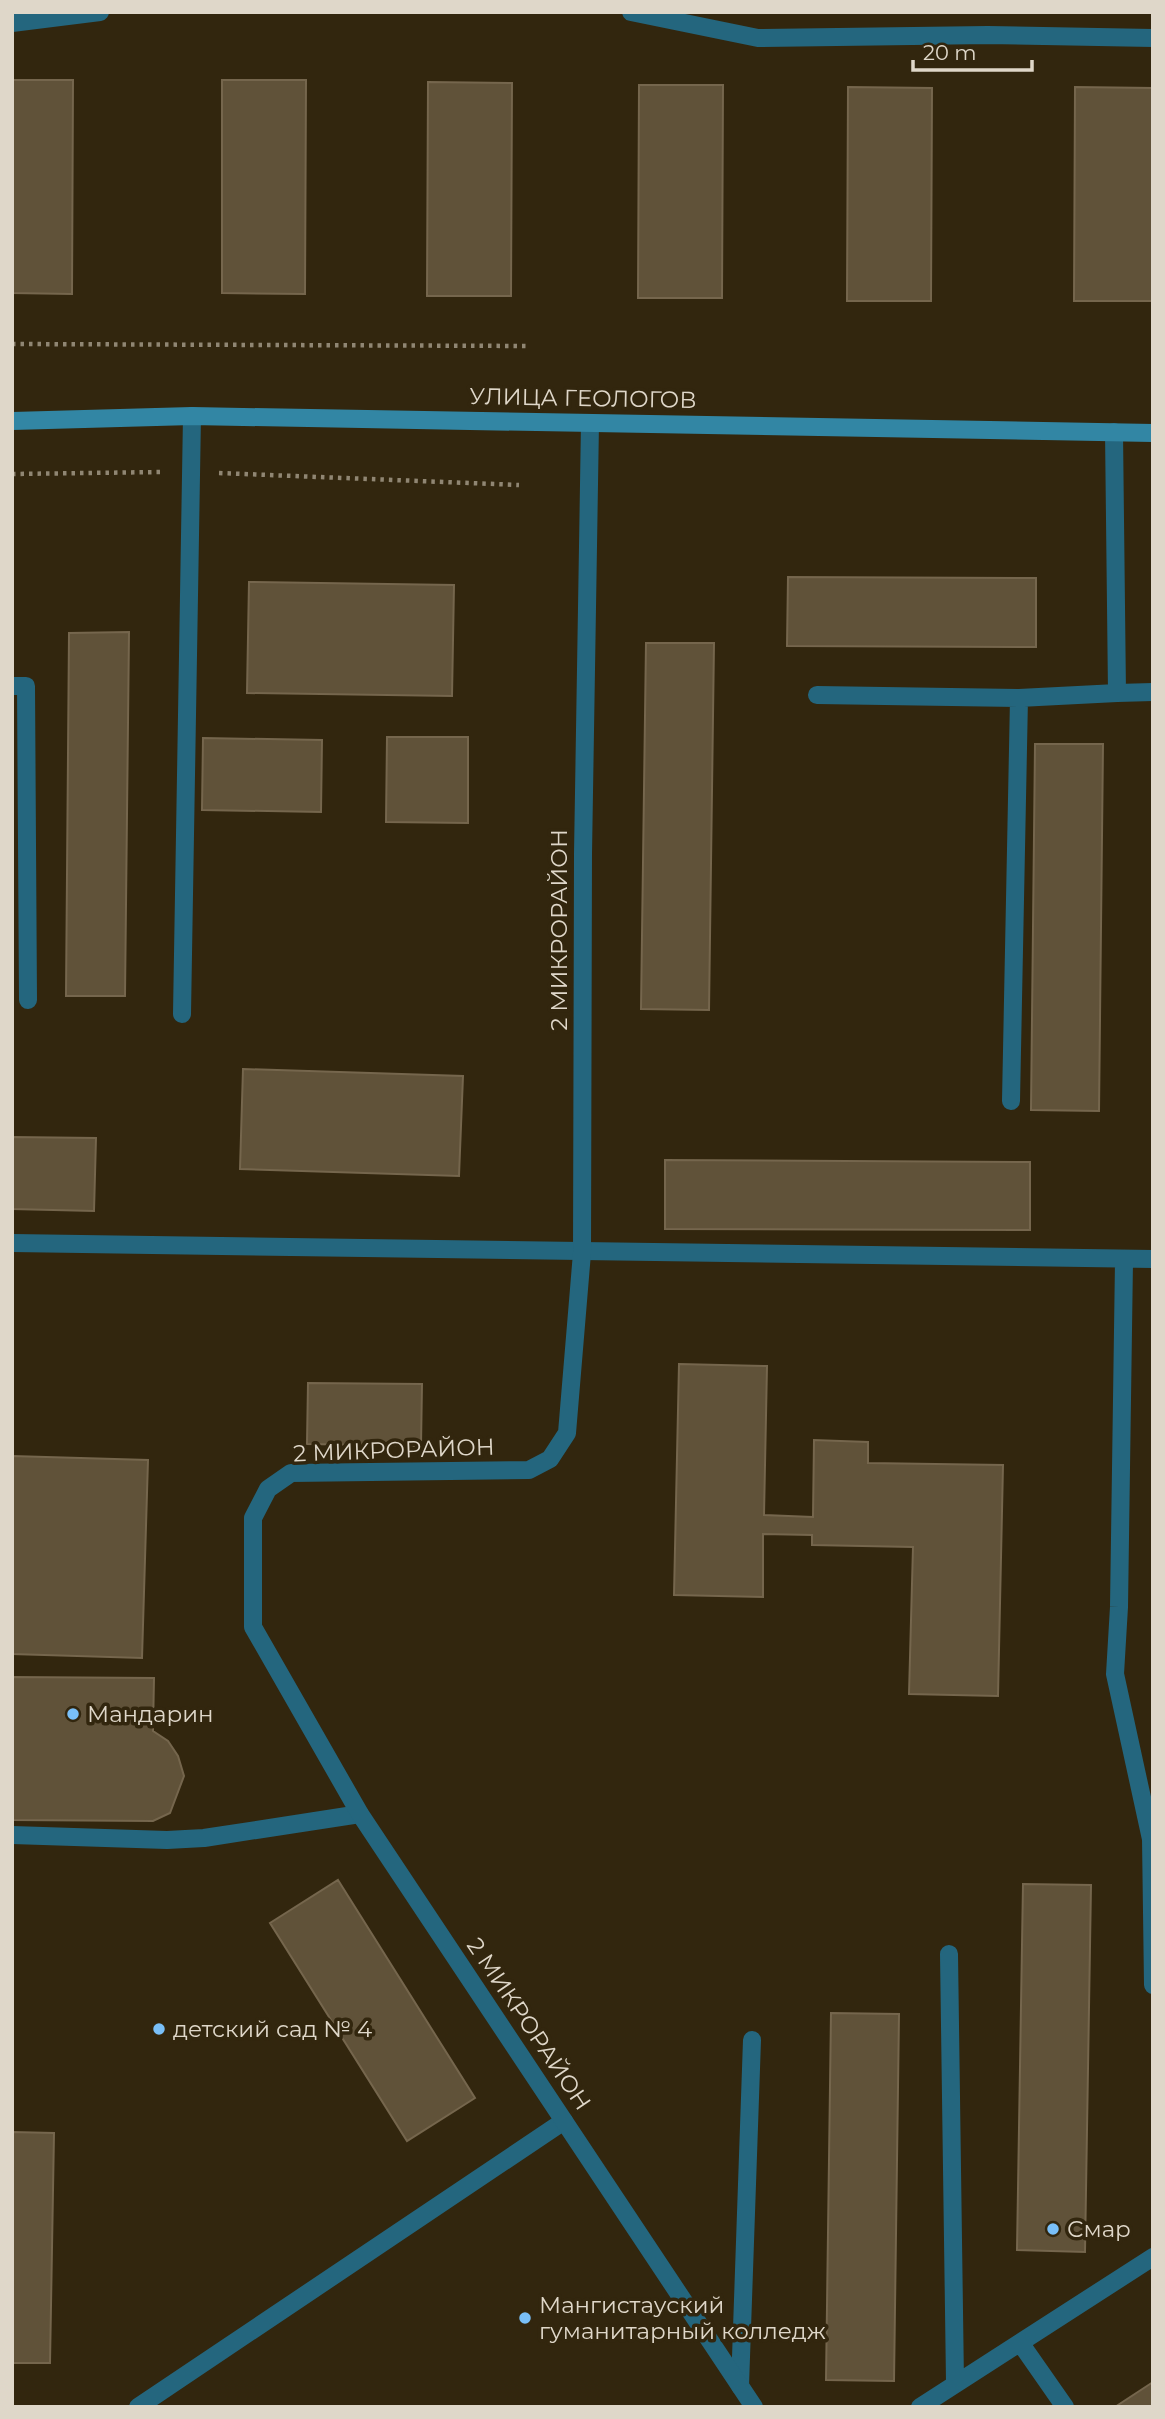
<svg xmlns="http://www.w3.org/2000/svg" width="1165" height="2419" viewBox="0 0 1165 2419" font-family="Montserrat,sans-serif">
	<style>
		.building { fill: #605239; stroke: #75664d; stroke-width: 2 }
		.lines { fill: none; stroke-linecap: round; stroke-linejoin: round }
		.path { stroke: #908673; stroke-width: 4.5; stroke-dasharray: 3.5 5; stroke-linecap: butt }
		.lane { stroke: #24667e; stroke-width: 18 }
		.street { stroke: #24667e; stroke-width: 18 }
		.secondary { stroke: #3286a4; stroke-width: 18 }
		.poi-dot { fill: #79bff8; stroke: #32260e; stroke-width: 2.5 }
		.labels { text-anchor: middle; stroke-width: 7; stroke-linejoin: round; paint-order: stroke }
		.street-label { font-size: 23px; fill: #dfd7c9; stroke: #32260e }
		.poi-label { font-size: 23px; fill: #dfd7c9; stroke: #32260e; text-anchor: start }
	</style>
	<rect width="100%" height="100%" fill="#32260e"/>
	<path class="building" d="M12 80H73L72 294 12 293Z
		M222 80H306L305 294 222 293Z
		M428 82 512 83 511 296H427Z
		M639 85H723L722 298H638Z
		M848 87 932 88 931 301H847Z
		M1075 87 1153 88V301H1074Z
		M788 577 1036 578V647L787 646Z
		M249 582 454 585 452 696 247 693Z
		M129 632 125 996H66L69 633Z
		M646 643H714L709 1010 641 1009Z
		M387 737H468V823L386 822Z
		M203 738 322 740 321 812 202 810Z
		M1035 744H1103L1099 1111 1031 1110Z
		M243 1069 463 1076 459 1176 240 1169Z
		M12 1137 96 1138 94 1211 12 1209Z
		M665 1160 1030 1162V1230L665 1229Z
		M679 1364 767 1366 764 1515 813 1517 814 1440 868 1442V1463L1003 1465 998 1696 909 1694 913 1547 812 1545V1535L763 1534V1597L674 1595Z
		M308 1383 422 1384 421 1446 307 1444Z
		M12 1456 148 1460 142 1658 12 1654Z
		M12 1677 154 1678 153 1731 168 1741 178 1756 184 1776 170 1813 153 1821 12 1820Z
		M338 1880 475 2098 407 2141 270 1923Z
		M1023 1884 1091 1885 1085 2252 1017 2250Z
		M831 2013 899 2014 894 2381 826 2380Z
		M12 2132 54 2133 50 2363H12Z
		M1153 2382V2407H1115Z"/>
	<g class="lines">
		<path class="path" d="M12 344 530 346
			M219 473 519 485
			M12 474 161 472"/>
		<path class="lane" d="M631 12 758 38 988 35 1153 38
			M12 23 100 12
			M1114 432 1117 693 1153 692
			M12 686H26L28 1000
			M817 695 1019 698 1117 693
			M182 1014 192 416
			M1011 1101 1019 698
			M12 1243 1153 1259
			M1124 1261 1119 1607 1115 1674 1151 1839 1153 1985
			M12 1835 167 1840 204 1838 360 1814
			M949 1954 955 2382
			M1021 2344 1065 2407
			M740 2386 752 2040
			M138 2407 564 2121
			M920 2407 1153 2257"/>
		<path class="street" d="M590 423 583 854 582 1253 567 1433 550 1459 529 1470 291 1473 268 1489 253 1518V1627L360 1814 754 2407"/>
		<path class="secondary" d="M12 421 192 416 1153 433"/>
	</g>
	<g class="poi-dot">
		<circle cx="73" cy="1714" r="7"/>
		<circle cx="159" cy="2029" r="7"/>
		<circle cx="1053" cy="2229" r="7"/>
		<circle cx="525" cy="2318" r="7"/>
	</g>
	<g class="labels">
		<g class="street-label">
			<text transform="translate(583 398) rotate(1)" y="8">УЛИЦА ГЕОЛОГОВ</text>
			<text transform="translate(559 930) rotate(-90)" y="8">2 МИКРОРАЙОН</text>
			<text transform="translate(394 1450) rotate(-2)" y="8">2 МИКРОРАЙОН</text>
			<text transform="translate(529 2024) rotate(56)" y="8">2 МИКРОРАЙОН</text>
		</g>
		<g class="poi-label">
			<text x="87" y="1722">Мандарин</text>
			<text x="173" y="2037">детский сад № 4</text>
			<text x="1067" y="2237">Смар</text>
			<text x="539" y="2313">Мангистауский<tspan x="539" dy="26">гуманитарный колледж</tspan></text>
		</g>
	</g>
	<rect width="1165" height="2419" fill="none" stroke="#dfd7c9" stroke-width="28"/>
	<path d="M913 60v10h119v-10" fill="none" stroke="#dfd7c9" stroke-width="3.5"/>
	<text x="923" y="60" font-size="21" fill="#dfd7c9" stroke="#32260e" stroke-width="5" paint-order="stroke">20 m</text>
</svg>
